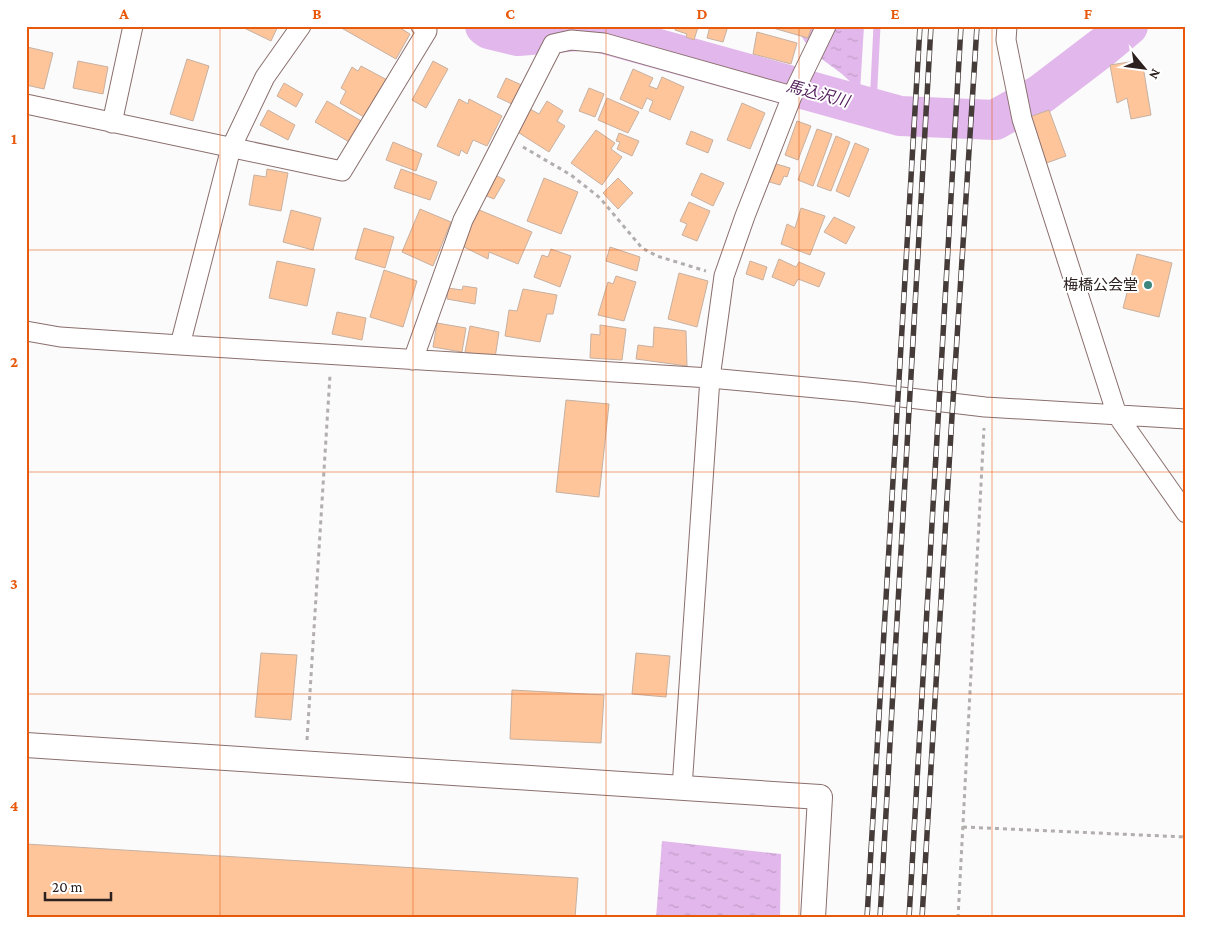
<svg xmlns="http://www.w3.org/2000/svg" width="1212" height="944" viewBox="0 0 1212 944" font-family="'Crimson Pro','Noto Sans JP',serif">
	<style>
		.water { fill: url(#water-ripples) }
		.lines { fill: none; stroke-linecap: round; stroke-linejoin: round }
		.stream { stroke: #e2b7eb; stroke-width: 7 }
		.river { stroke: #e2b7eb; stroke-width: 40 }
		.building { fill: #fec59b; stroke: #c7b0a0 }
		.minor-casing { stroke: #8a6f6d; stroke-width: 21 }
		.tertiary-casing { stroke: #8a6f6d; stroke-width: 26 }
		.path { stroke: #b2aead; stroke-width: 3; stroke-dasharray: 4 4; stroke-linecap: butt }
		.minor { stroke: #fff; stroke-width: 19 }
		.tertiary { stroke: #fff; stroke-width: 24 }
		.rail-casing { stroke: #453b39; stroke-width: 5.5 }
		.rail { stroke: #fff; stroke-width: 4; stroke-dasharray: 11; stroke-linecap: butt }
		.grid { fill: none; stroke: #e8590c; stroke-width: 1; stroke-opacity: 0.55 }
		.poi-dot { fill: #3e857e; stroke: #fff; stroke-width: 2 }
		.labels { text-anchor: middle; stroke-width: 4; stroke-linejoin: round; paint-order: stroke }
		.poi-label { font-size: 15px; fill: #2c211f; stroke: #fff; text-anchor: end }
		.water-label { font-size: 16px; font-style: italic; fill: #501c5a; stroke: #fff }
		.neatline { fill: none; stroke: #e8590c; stroke-width: 2 }
		.grid-label { font-size: 16px; text-anchor: middle; font-weight: bold; fill: #e8590c }
	</style>
	<defs>
		<pattern id="water-ripples" width="26" height="14" patternUnits="userSpaceOnUse" patternTransform="scale(1.25)"><rect width="26" height="14" fill="#e2b7eb"/><path d="M2 4q2-2 4 0t4 0M15 11q2-2 4 0t4 0" fill="none" stroke="#c29dc9"/></pattern>
	</defs>
	<rect width="100%" height="100%" fill="#fbfbfb"/>
	<path class="water" d="M803 26H864L860 91 842 74 811 51 800 34Z
		M662 841 781 854 780 918H656Z"/>
	<g class="lines">
		<path class="stream" d="M877 26 873 105 900 116"/>
		<path class="river" d="M485 26 489 29 518 36 590 30 900 116 995 120 1041 94 1104 46 1128 26"/>
	</g>
	<path class="building" d="M240 26H278L271 41Z
		M338 26H397L410 34 396 59Z
		M676 26 698 27 694 40 686 37 687 34 675 30Z
		M710 26H728L723 42 707 38Z
		M766 26H812L808 38Z
		M757 32 797 43 791 64 753 54Z
		M27 47 53 53 44 89 26 85Z
		M187 59 209 66 193 121 170 114Z
		M1142 60 1151 115 1131 119 1127 98 1117 103 1110 65Z
		M78 61 108 67 103 94 73 88Z
		M433 61 448 69 426 108 412 100Z
		M361 66 391 82 369 120 340 103 346 91 341 88 352 67 358 71Z
		M633 69 653 78 649 86 657 89 662 77 684 87 670 120 649 111 653 101 647 98 642 109 620 99Z
		M506 78 524 86 514 105 497 97Z
		M284 83 303 94 296 107 277 96Z
		M589 88 604 94 595 117 579 111Z
		M607 98 639 112 628 133 598 120Z
		M459 99 468 104 469 99 502 116 487 146 473 140 467 154 461 150 459 156 437 146Z
		M327 101 363 122 351 143 315 122Z
		M547 101 563 111 557 121 565 126 549 152 516 131 530 109 539 114Z
		M742 103 765 113 750 149 727 140Z
		M268 110 295 125 288 140 260 125Z
		M1049 110 1066 156 1041 165 1024 119Z
		M797 121 811 126 798 160 785 155Z
		M817 129 832 134 813 186 798 180Z
		M596 130 615 143 611 149 622 157 602 185 571 163Z
		M691 131 713 140 708 153 686 144Z
		M619 133 639 141 632 156 617 149 620 142 616 141Z
		M836 136 850 142 831 191 817 186Z
		M393 142 422 154 416 171 386 160Z
		M855 143 869 149 849 197 836 191Z
		M773 163 790 168 787 177 784 176 780 185 766 181Z
		M267 169 288 173 281 211 249 205 254 175 266 177Z
		M401 169 437 182 430 200 394 188Z
		M701 173 724 183 713 206 691 195Z
		M493 174 505 180 494 199 484 195Z
		M544 178 578 192 561 234 527 221Z
		M618 178 633 193 618 209 603 193Z
		M689 202 710 211 697 241 682 235 687 224 680 221Z
		M801 208 825 216 810 255 781 244 787 224 795 228Z
		M420 209 451 222 433 266 402 252Z
		M477 209 532 232 518 264 489 252 488 259 462 246Z
		M291 210 321 218 313 250 283 242Z
		M834 217 855 227 846 244 824 232Z
		M364 228 394 237 385 268 355 259Z
		M610 247 640 257 637 271 606 261Z
		M551 249 571 256 560 287 534 277 542 255 548 257Z
		M1137 254 1172 263 1159 317 1123 308Z
		M779 259 796 267 799 262 825 273 819 287 798 279 794 286 772 277Z
		M277 261 315 269 307 306 269 298Z
		M750 261 767 267 763 280 746 274Z
		M384 270 417 281 403 327 370 317Z
		M679 273 708 281 697 327 668 319Z
		M616 276 636 282 624 321 598 315 608 282 613 284Z
		M463 286 477 288 475 304 447 299 448 288 462 290Z
		M523 289 557 295 553 314H547L540 342 505 336 509 310 517 311Z
		M337 312 366 318 362 340 332 334Z
		M437 323 466 328 462 352 433 347Z
		M600 325 626 329 622 360 590 358 591 334 600 335Z
		M470 326 499 332 495 358 465 352Z
		M654 327 686 331 687 366 636 359 638 345 653 347Z
		M566 400 609 404 599 497 556 492Z
		M261 653 297 655 291 720 255 717Z
		M636 653 670 656 666 697 632 694Z
		M512 690 604 695 601 743 510 739Z
		M26 844 578 878 575 918H26Z"/>
	<g class="lines">
		<defs>
			<path id="minor" d="M1007 26 1006 40 1022 119 1117 415 1186 513
				M26 104 342 171 427 31 421 26
				M112 123 133 26
				M26 331 60 337 180 345 710 378 859 392 985 407 1186 419
				M180 345 231 148 265 77 301 26
				M413 360 463 220 553 44 571 40 604 43 792 96
				M682 788 710 378 724 276 745 216 792 96 826 26"/>
			<path id="tertiary" d="M26 745 820 797 813 918"/>
		</defs>
		<use href="#minor" class="minor-casing"/>
		<use href="#tertiary" class="tertiary-casing"/>
		<path class="path" d="M523 147 571 175 600 198 642 248 657 256 706 271
			M307 740 330 375
			M963 827 1186 837
			M958 918 984 428"/>
		<use href="#minor" class="minor"/>
		<use href="#tertiary" class="tertiary"/>
		<defs>
			<path id="rail" d="M867 918 920 26
				M880 918 931 26
				M909 918 961 26
				M922 918 952 416 977 26"/>
		</defs>
		<use href="#rail" class="rail-casing"/>
		<use href="#rail" class="rail"/>
	</g>
	<path class="grid" d="M220 26V918M413 26V918M606 26V918M799 26V918M992 26V918M26 250H1186M26 472H1186M26 694H1186"/>
	<circle class="poi-dot" cx="1148" cy="285" r="5"/>
	<g class="labels">
		<g class="poi-label">
			<text x="1138" y="290">梅橋公会堂</text>
		</g>
		<g class="water-label">
			<text transform="translate(818 93) rotate(15)" y="6">馬込沢川</text>
		</g>
	</g>
	<rect width="1212" height="944" fill="none" stroke="#ffffff" stroke-width="55"/>
	<g transform="translate(1144 68) rotate(119)" stroke="#ffffff" stroke-width="4" paint-order="stroke">
	<path d="M0-4L9 19L0 12L-9 19Z" fill="#2c211f"/>
	<text y="-8" font-size="14" font-weight="bold" text-anchor="middle" fill="#2c211f">N</text>
	</g>
	<path d="M45 892v8h66v-8" fill="none" stroke="#2c211f" stroke-width="2.5"/>
	<text x="52" y="892" font-size="15" fill="#2c211f" stroke="#ffffff" stroke-width="4" paint-order="stroke">20 m</text>
	<rect x="28" y="28" width="1156" height="888" class="neatline"/>
	<g class="grid-label">
		<text x="124" y="19">A</text>
		<text x="317" y="19">B</text>
		<text x="510" y="19">C</text>
		<text x="702" y="19">D</text>
		<text x="895" y="19">E</text>
		<text x="1088" y="19">F</text>
		<text x="14" y="144">1</text>
		<text x="14" y="367">2</text>
		<text x="14" y="589">3</text>
		<text x="14" y="811">4</text>
	</g>
</svg>
